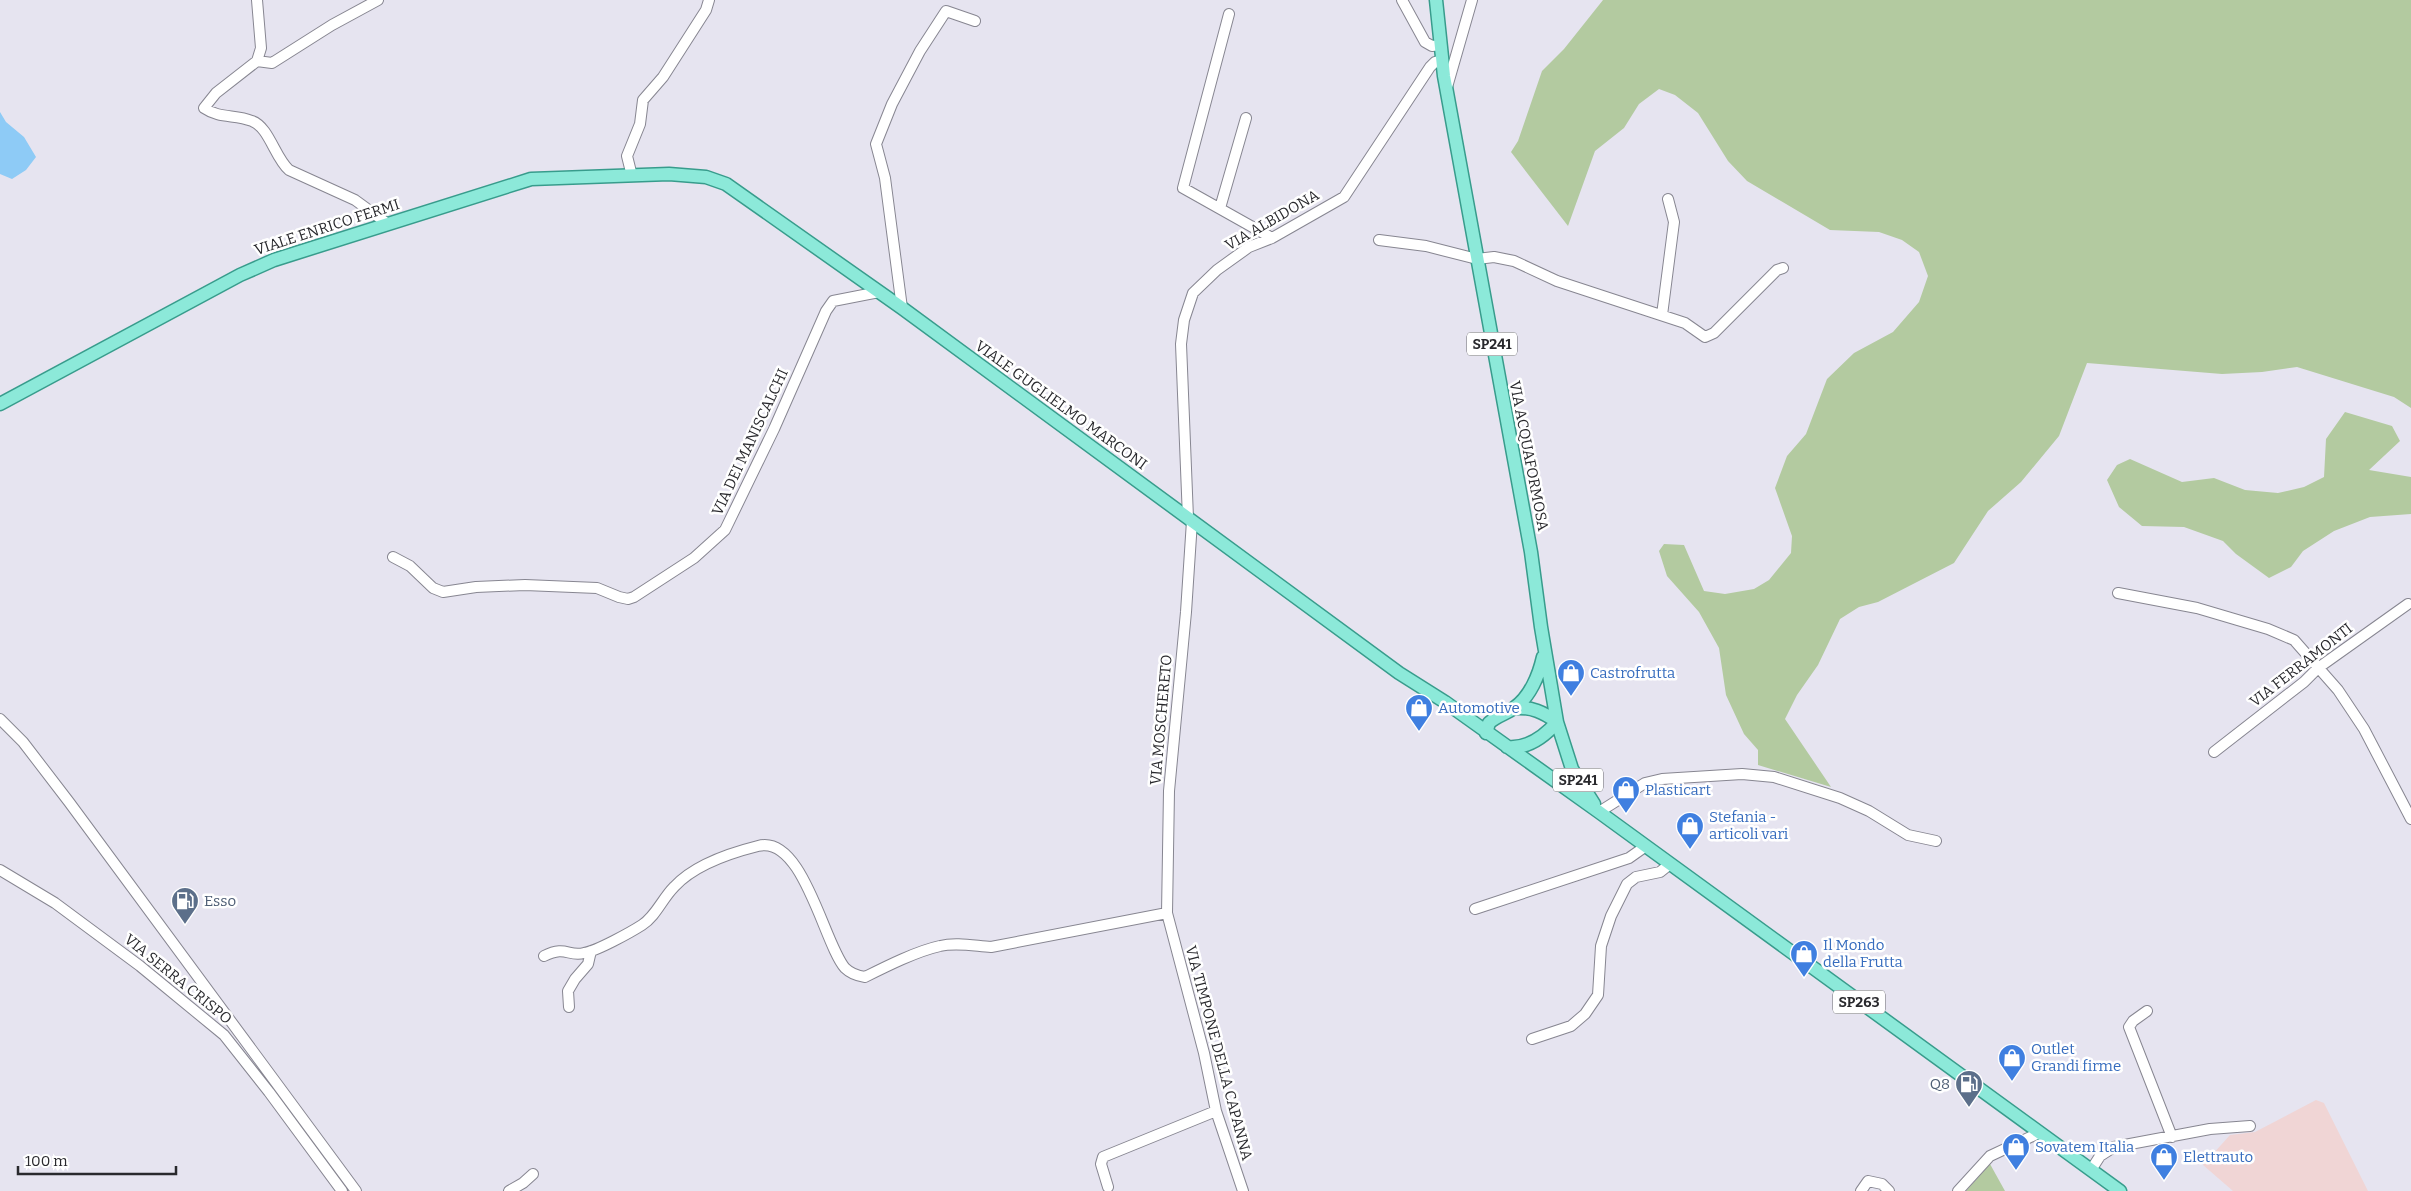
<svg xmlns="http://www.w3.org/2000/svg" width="2411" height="1191" viewBox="0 0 2411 1191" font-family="Bitter,serif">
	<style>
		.commercial { fill: #f0d5d5 }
		.green { fill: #b3caa0 }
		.water { fill: #8ecbf6 }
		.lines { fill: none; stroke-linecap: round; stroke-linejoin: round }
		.minor-casing { stroke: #878691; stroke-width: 12 }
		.major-casing { stroke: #389c8c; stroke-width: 15 }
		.minor { stroke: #fff; stroke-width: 10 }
		.major { stroke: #8ce9d9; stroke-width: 12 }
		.labels { text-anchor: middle; stroke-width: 5; stroke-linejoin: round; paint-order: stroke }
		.shield { fill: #fff; stroke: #69696c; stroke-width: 1 }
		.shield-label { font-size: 14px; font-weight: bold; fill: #29292d }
		.street-label { font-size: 15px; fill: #29292d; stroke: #fff }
		.shop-label { font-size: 15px; fill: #366cbe; stroke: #fff; text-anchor: start }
		.service-label { font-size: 15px; fill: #4e5e75; stroke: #fff; text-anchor: start }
	</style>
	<rect width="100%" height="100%" fill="#e6e4f0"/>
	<path class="commercial" d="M2316 1100 2324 1103 2368 1191H2233L2203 1165 2230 1135 2255 1132Z"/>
	<path class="green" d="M1603 0H2411V408L2394 397 2297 367 2262 372 2222 374 2087 363 2059 436 2021 482 1988 511 1954 563 1878 602 1859 607 1840 619 1818 665 1797 695 1785 719 1831 787 1758 765V750L1744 734 1726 695 1719 648 1699 612 1667 576 1659 551 1664 544 1684 545 1704 591 1725 594 1754 589 1769 580 1791 553 1792 536 1775 488 1787 456 1806 434 1827 379 1854 353 1893 332 1919 302 1928 276 1919 252 1902 240 1879 232 1830 230 1747 181 1728 161 1698 113 1675 95 1659 89 1639 104 1624 128 1595 151 1568 226 1511 152 1518 141 1542 71 1564 49Z
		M2345 412 2392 426 2400 441 2369 470 2411 477V514L2370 517 2334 531 2303 551 2291 567 2269 578 2236 554 2223 541 2184 527 2142 526 2119 507 2107 480 2117 465 2130 459 2182 482 2214 478 2245 490 2278 493 2304 487 2324 477 2326 439Z
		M1990 1164 2005 1191H1966Z"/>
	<path class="water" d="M0 112 6 122 24 137 36 157 26 170 12 179 0 174Z"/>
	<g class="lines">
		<defs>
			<path id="minor" d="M257 0 261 48 257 61 216 93 204 108C220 119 235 114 252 121 269 127 275 158 289 170L355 200 388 224
				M1402 0 1425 42 1432 46 1441 45
				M1229 14 1183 188 1272 238
				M257 61 272 63 332 25 378 0
				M1447 87 1472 0
				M632 176 627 156 640 124 643 100 663 77 706 10 709 0
				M1220 208 1246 118
				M1379 240 1426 246 1477 259 1494 257 1514 261 1557 281 1685 323 1705 337 1714 333 1777 270 1783 268
				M902 308 885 178 876 144 892 104 920 51 946 11 975 21
				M1662 315 1674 222 1668 199
				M1188 518 1181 344 1184 320 1193 293 1217 270 1249 247 1272 238 1344 197 1430 67 1435 62 1442 60
				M1192 521 1186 612 1169 791 1167 913 1204 1053 1216 1111 1243 1191
				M393 557 410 566 433 588 443 592 476 587 525 585 597 588 619 597 628 599 634 597 694 558 725 530 774 429 826 311 833 301 879 292
				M2118 593 2197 608 2268 629 2294 640 2338 690 2364 729 2411 819
				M0 719 23 742 69 802 356 1191
				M2214 752 2304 682 2318 668 2408 604
				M1599 812 1645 783 1662 779 1742 774 1774 777 1840 798 1869 811 1908 835 1936 841
				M0 870 55 903 140 966 224 1035 269 1092 342 1191
				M1475 909 1629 858 1646 846
				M544 956C566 945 568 957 584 953 597 951 631 932 642 925 656 916 662 899 674 887 694 865 730 853 758 846 803 834 824 944 845 968 850 973 858 976 865 977 887 966 917 951 940 946 956 942 975 946 991 947L1167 913
				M569 1007 568 991 575 979 588 964 591 951
				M2147 1011 2133 1021 2129 1027 2172 1137
				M1532 1039 1571 1026 1585 1014 1598 995 1601 946 1611 916 1627 884 1636 877 1660 872 1670 864
				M2091 1170 2100 1156 2114 1147 2210 1129 2250 1126
				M1108 1187 1101 1164 1103 1157 1216 1111
				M509 1191 523 1183 533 1174
				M1861 1191 1868 1181 1882 1184 1889 1191
				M1958 1191 1990 1156 2039 1133"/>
			<path id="major" d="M1436 0 1444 76 1531 552 1541 627 1557 722 1572 769 1594 804
				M0 404 240 275 274 260 531 179 669 174 706 177 726 184 902 308 1399 673 1445 702 1599 812 2120 1191
				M1515 708C1532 707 1543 712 1557 722
				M1486 733 1489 723C1496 716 1506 714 1514 708 1530 697 1539 675 1543 657
				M1507 747C1528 749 1544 737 1557 722"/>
		</defs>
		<use href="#minor" class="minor-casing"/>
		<use href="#major" class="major-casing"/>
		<use href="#minor" class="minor"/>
		<use href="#major" class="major"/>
	</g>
	<defs>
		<symbol id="shop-pin" viewBox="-11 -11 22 30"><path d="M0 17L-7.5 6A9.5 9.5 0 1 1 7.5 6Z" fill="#3f7fe0" stroke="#fff"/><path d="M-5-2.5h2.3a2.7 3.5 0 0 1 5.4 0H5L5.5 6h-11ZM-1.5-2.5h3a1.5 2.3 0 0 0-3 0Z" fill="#fff"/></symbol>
		<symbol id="fuel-pin" viewBox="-11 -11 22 30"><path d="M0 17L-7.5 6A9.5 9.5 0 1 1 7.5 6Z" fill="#5c6f8a" stroke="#fff"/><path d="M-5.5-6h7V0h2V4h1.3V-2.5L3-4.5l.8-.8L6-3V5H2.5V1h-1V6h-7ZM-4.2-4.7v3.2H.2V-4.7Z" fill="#fff"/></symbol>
	</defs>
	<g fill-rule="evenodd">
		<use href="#shop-pin" x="1555" y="657" width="32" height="43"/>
		<use href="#shop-pin" x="1403" y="692" width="32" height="43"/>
		<use href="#shop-pin" x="1610" y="774" width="32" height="43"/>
		<use href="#shop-pin" x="1674" y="810" width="32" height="43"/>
		<use href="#fuel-pin" x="169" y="885" width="32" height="43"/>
		<use href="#shop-pin" x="1788" y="938" width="32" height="43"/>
		<use href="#shop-pin" x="1996" y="1042" width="32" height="43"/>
		<use href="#fuel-pin" x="1953" y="1068" width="32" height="43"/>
		<use href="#shop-pin" x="2000" y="1131" width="32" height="43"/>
		<use href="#shop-pin" x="2148" y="1141" width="32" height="43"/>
	</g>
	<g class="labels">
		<g class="shield">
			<rect x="1467" y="332.5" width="50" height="23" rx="4"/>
			<rect x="1553" y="768.5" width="50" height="23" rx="4"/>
			<rect x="1833" y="990.5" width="52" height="23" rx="4"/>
		</g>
		<g class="shield-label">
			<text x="1492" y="349">SP241</text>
			<text x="1578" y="785">SP241</text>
			<text x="1859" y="1007">SP263</text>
		</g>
		<g class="street-label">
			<text transform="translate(1272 220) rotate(-30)" y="5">VIA ALBIDONA</text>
			<text transform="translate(327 227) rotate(-18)" y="5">VIALE ENRICO FERMI</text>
			<text transform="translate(1061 405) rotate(36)" y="5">VIALE GUGLIELMO MARCONI</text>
			<text transform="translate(750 442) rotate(-65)" y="5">VIA DEI MANISCALCHI</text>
			<text transform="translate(1529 456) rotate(79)" y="5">VIA ACQUAFORMOSA</text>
			<text transform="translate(2301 665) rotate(-38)" y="5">VIA FERRAMONTI</text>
			<text transform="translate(1161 720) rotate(-85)" y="5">VIA MOSCHERETO</text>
			<text transform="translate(178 979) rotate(39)" y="5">VIA SERRA CRISPO</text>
			<text transform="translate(1219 1053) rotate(75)" y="5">VIA TIMPONE DELLA CAPANNA</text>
		</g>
		<g class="shop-label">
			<text x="1590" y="678">Castrofrutta</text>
			<text x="1438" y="713">Automotive</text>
			<text x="1645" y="795">Plasticart</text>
			<text x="1709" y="822">Stefania -<tspan x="1709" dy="17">articoli vari</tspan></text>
			<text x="1823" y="950">Il Mondo<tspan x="1823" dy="17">della Frutta</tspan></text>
			<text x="2031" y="1054">Outlet<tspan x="2031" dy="17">Grandi firme</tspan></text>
			<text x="2035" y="1152">Sovatem Italia</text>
			<text x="2183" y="1162">Elettrauto</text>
		</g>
		<g class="service-label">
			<text x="204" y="906">Esso</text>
			<text x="1950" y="1089" text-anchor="end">Q8</text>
		</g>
	</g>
	<path d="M18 1166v8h158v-8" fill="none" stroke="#29292d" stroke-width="2.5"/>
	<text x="25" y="1166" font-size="15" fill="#29292d" stroke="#ffffff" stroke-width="4" paint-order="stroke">100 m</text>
</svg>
